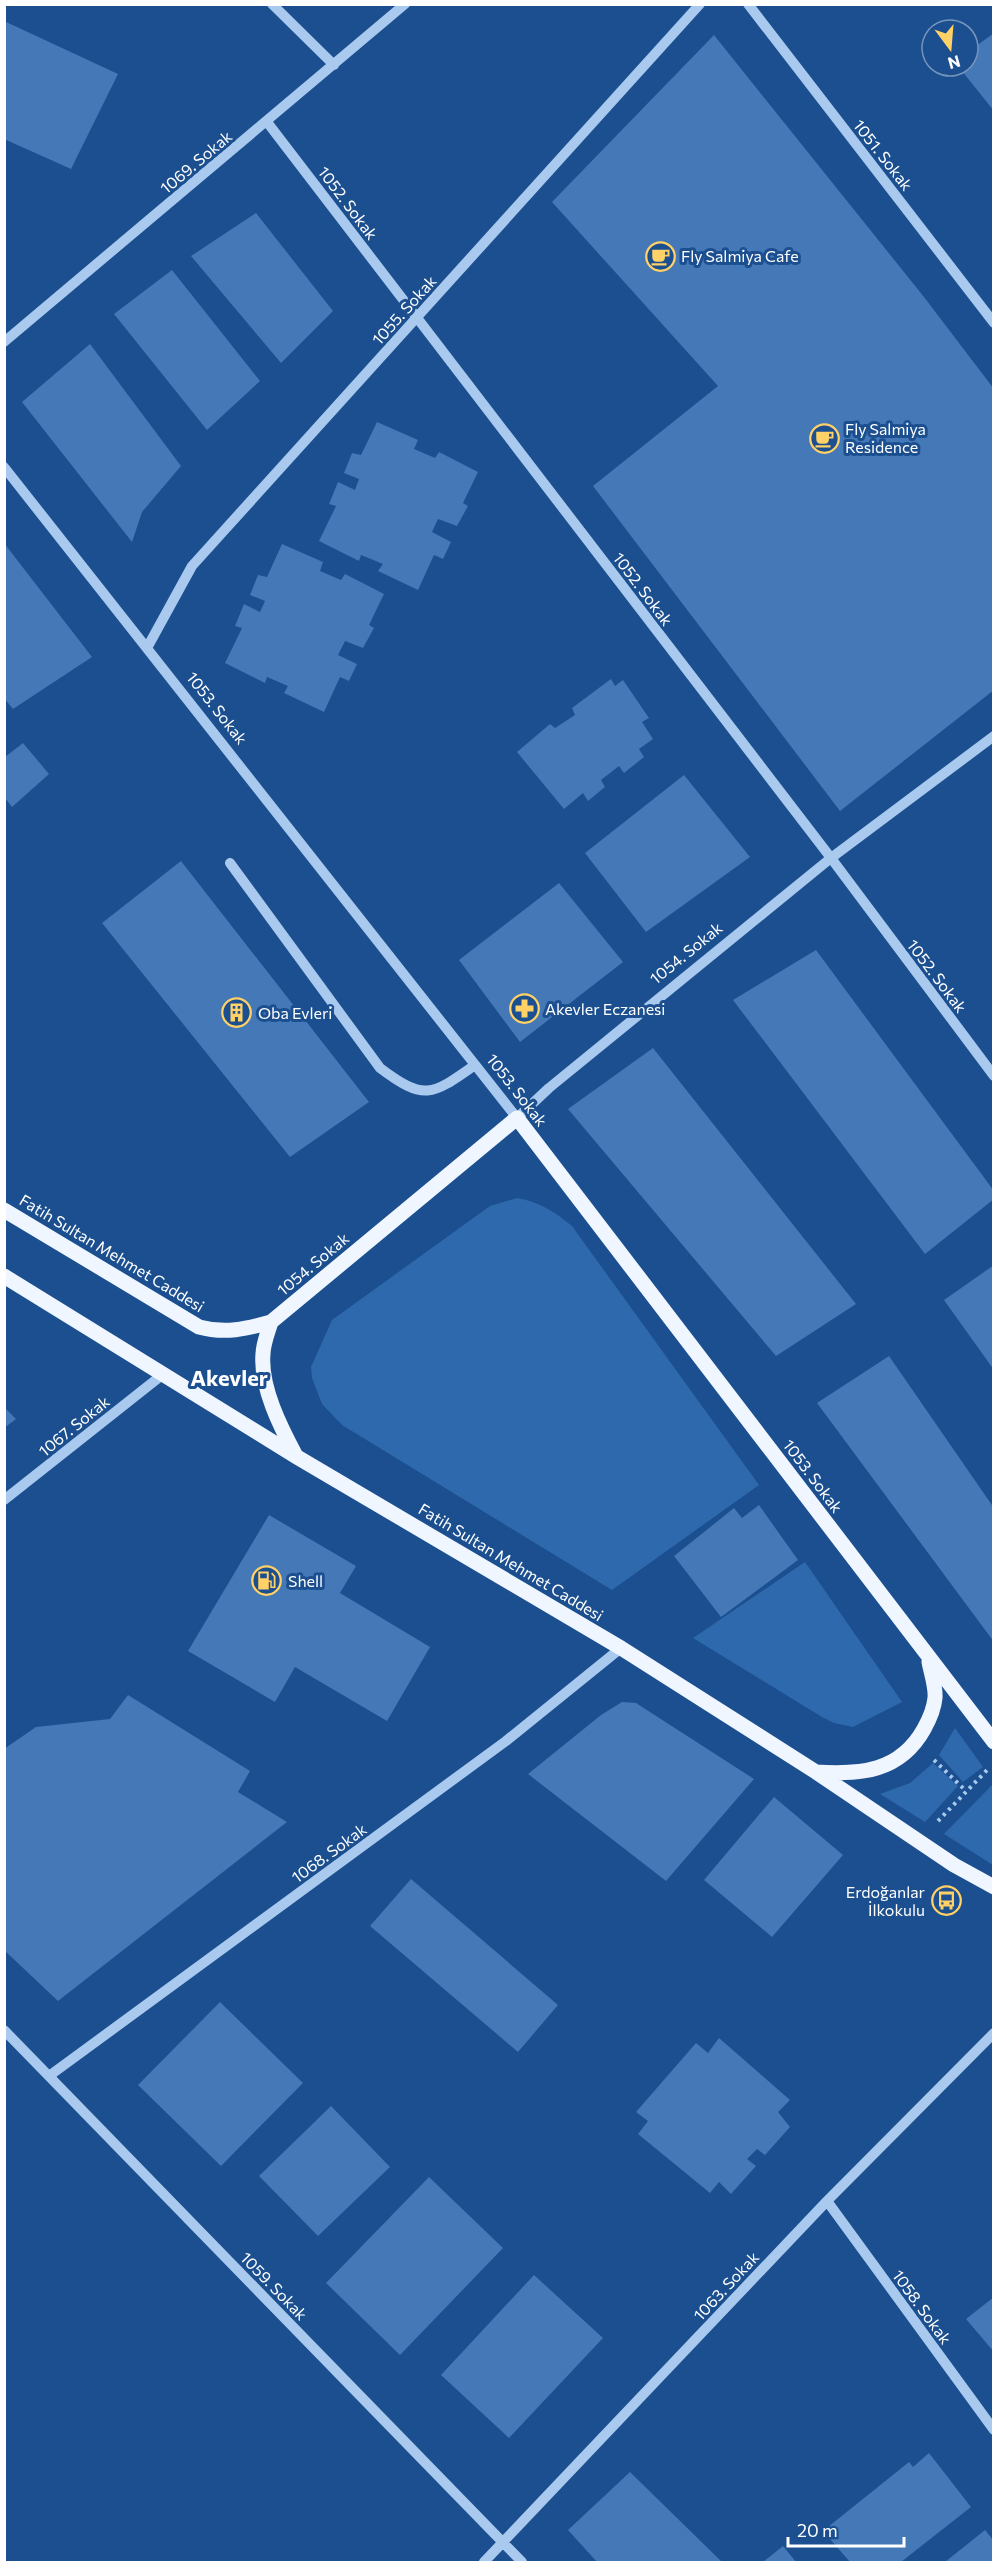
<svg xmlns="http://www.w3.org/2000/svg" width="998" height="2567" viewBox="0 0 998 2567" font-family="Commissioner,sans-serif">
	<style>
		.green { fill: #2e69ad }
		.building { fill: #4478b7 }
		.lines { fill: none; stroke-linecap: round; stroke-linejoin: round }
		.path { stroke: #a9c9ee; stroke-width: 4; stroke-dasharray: 3 4.5; stroke-linecap: butt }
		.minor { stroke: #a9c9ee; stroke-width: 10 }
		.major { stroke: #f0f6ff; stroke-width: 15 }
		.labels { text-anchor: middle; stroke-width: 6; stroke-linejoin: round; paint-order: stroke }
		.street-label { font-size: 16px; fill: #fff; stroke: #1b4f8f }
		.poi-label { font-size: 16px; fill: #fff; stroke: #1b4f8f; text-anchor: start }
		.district-label { font-size: 22px; font-weight: bold; fill: #fff; stroke: #1b4f8f }
	</style>
	<rect width="100%" height="100%" fill="#1b4f8f"/>
	<path class="green" d="M517 1198C540 1202 555 1212 572 1226L759 1485 612 1590 342 1425 322 1404 312 1378 311 1367 332 1320 490 1206Z
		M805 1562 902 1702 853 1727 834 1723 822 1717 693 1638Z
		M955 1728 983 1767 963 1782 939 1755Z
		M933 1763 958 1786 925 1822 880 1794 910 1783Z
		M993 1784V1865L944 1834Z"/>
	<path class="building" d="M4 21 118 74 71 169 4 139Z
		M994 33V111L958 66H968V52Z
		M714 35 924 297 994 389V690L840 811 593 486 718 386 552 202Z
		M256 213 333 311 281 363 191 256Z
		M172 270 260 381 207 430 114 314Z
		M90 344 181 466 142 512 132 542 22 402Z
		M377 422 418 440 414 449 435 458 439 452 478 472 463 503 468 506 457 526 438 519 432 532 451 542 443 559 434 555 418 590 378 571 383 564 361 555 359 561 319 541 336 506 329 504 338 482 355 490 359 479 344 473 352 453 361 455Z
		M4 543 92 657 13 709 4 698Z
		M282 544 323 562 320 571 341 580 345 574 384 594 369 625 374 628 363 648 345 641 338 655 357 664 349 681 340 677 324 712 284 693 288 686 267 677 265 683 225 663 242 628 235 626 244 604 260 612 265 601 250 595 258 575 267 577Z
		M611 679 615 686 623 680 649 718 642 722 653 739 639 749 644 757 624 773 619 766 601 780 605 787 588 801 583 793 564 809 517 752 550 724 555 728 575 715 572 708Z
		M23 743 49 774 12 807 5 798V757Z
		M684 775 750 857 646 932 585 853Z
		M181 861 369 1102 290 1157 102 923Z
		M559 883 623 962 520 1042 459 960Z
		M816 950 994 1191V1199L925 1254 733 1000Z
		M653 1048 856 1304 776 1356 568 1109Z
		M994 1265V1370L944 1300Z
		M889 1356 994 1508V1642L817 1403Z
		M4 1407 16 1419 4 1428Z
		M759 1505 798 1560 721 1617 674 1556 734 1508 742 1518Z
		M269 1515 356 1566 340 1593 430 1647 387 1721 295 1667 275 1702 188 1651Z
		M128 1695 250 1771 238 1792 287 1822 58 2001 4 1950V1749L36 1727 110 1719Z
		M622 1702 636 1703 754 1779 666 1881 528 1774 601 1715Z
		M774 1797 843 1855 772 1937 704 1880Z
		M411 1879 558 2005 518 2052 370 1926Z
		M220 2002 303 2083 221 2166 138 2085Z
		M719 2038 790 2100 778 2112 790 2127 765 2155 757 2149 747 2159 756 2166 731 2194 719 2182 710 2193 638 2134 648 2121 636 2112 696 2043 708 2053Z
		M331 2106 390 2167 318 2236 259 2176Z
		M429 2177 503 2248 400 2355 326 2283Z
		M534 2275 603 2338 509 2438 441 2375Z
		M994 2297V2352L966 2319Z
		M929 2453 971 2507 901 2562H850L823 2531 909 2462 913 2467Z
		M630 2472 722 2562H597L568 2530Z
		M985 2530 994 2541V2562H945Z
		M783 2546 796 2562H763Z"/>
	<g class="lines">
		<path class="path" d="M934 1760 965 1790
			M938 1821 989 1768"/>
		<path class="minor" d="M272 4 334 65
			M748 4 994 323
			M267 122 831 858 994 1076
			M4 342 405 4
			M4 467 517 1118 549 1088 831 858 994 736
			M147 648 192 566 700 4
			M230 863 380 1068C424 1101 431 1096 475 1065
			M4 1500 162 1375
			M4 2030 522 2562
			M49 2076 506 1741 621 1648
			M827 2201 994 2430
			M484 2562 827 2201 994 2033"/>
		<path class="major" d="M4 1210 199 1327C225 1334 246 1329 271 1322L517 1118 994 1742
			M4 1276 297 1457 621 1648 816 1772 954 1865 994 1887
			M271 1322C268 1332 263 1344 263 1354 260 1387 281 1428 296 1456
			M816 1772C860 1775 900 1772 924 1729 929 1720 934 1709 935 1698 936 1687 931 1673 929 1662"/>
	</g>
	<defs>
		<symbol id="cafe-ring" viewBox="-11 -11 22 22"><circle r="9.5" fill="#1b4f8f" stroke="#ffd166" stroke-width="1.5"/><path d="M-5.5-4.5H6V0H3Q3 3.5 0 3.5H-2.5Q-5.5 3.5-5.5 0ZM3-3.2v2h1.7v-2ZM-6 4.5H4V6H-6Z" fill="#ffd166"/></symbol>
		<symbol id="pharmacy-ring" viewBox="-11 -11 22 22"><circle r="9.5" fill="#1b4f8f" stroke="#ffd166" stroke-width="1.5"/><path d="M-2-6h4v4h4v4h-4v4h-4v-4h-4v-4h4Z" fill="#ffd166"/></symbol>
		<symbol id="building-ring" viewBox="-11 -11 22 22"><circle r="9.5" fill="#1b4f8f" stroke="#ffd166" stroke-width="1.5"/><path d="M-4-6H4V6H1V3H-1V6H-4ZM-2.5-4.3h1.7v1.8h-1.7ZM.8-4.3h1.7v1.8H.8ZM-2.5-1h1.7V.8h-1.7ZM.8-1h1.7V.8H.8Z" fill="#ffd166"/></symbol>
		<symbol id="fuel-ring" viewBox="-11 -11 22 22"><circle r="9.5" fill="#1b4f8f" stroke="#ffd166" stroke-width="1.5"/><path d="M-5.5-6h7V0h2V4h1.3V-2.5L3-4.5l.8-.8L6-3V5H2.5V1h-1V6h-7ZM-4.2-4.7v3.2H.2V-4.7Z" fill="#ffd166"/></symbol>
		<symbol id="bus-ring" viewBox="-11 -11 22 22"><circle r="9.5" fill="#1b4f8f" stroke="#ffd166" stroke-width="1.5"/><path d="M-5-6H5V4H4V6H2V4H-2V6H-4V4H-5ZM-3.5-4V0h7V-4ZM-3.5 1.2v1.5H-2V1.2ZM2 1.2v1.5H3.5V1.2Z" fill="#ffd166"/></symbol>
	</defs>
	<g fill-rule="evenodd">
		<use href="#cafe-ring" x="644" y="240" width="33" height="33"/>
		<use href="#cafe-ring" x="808" y="422" width="33" height="33"/>
		<use href="#pharmacy-ring" x="508" y="992" width="33" height="33"/>
		<use href="#building-ring" x="220" y="996" width="33" height="33"/>
		<use href="#fuel-ring" x="250" y="1564" width="33" height="33"/>
		<use href="#bus-ring" x="930" y="1884" width="33" height="33"/>
	</g>
	<g class="labels">
		<g class="street-label">
			<text transform="translate(883 155) rotate(52)" y="6">1051. Sokak</text>
			<text transform="translate(196 162) rotate(-40)" y="6">1069. Sokak</text>
			<text transform="translate(348 203) rotate(53)" y="6">1052. Sokak</text>
			<text transform="translate(404 310) rotate(-48)" y="6">1055. Sokak</text>
			<text transform="translate(643 589) rotate(53)" y="6">1052. Sokak</text>
			<text transform="translate(217 708) rotate(52)" y="6">1053. Sokak</text>
			<text transform="translate(686 953) rotate(-39)" y="6">1054. Sokak</text>
			<text transform="translate(937 976) rotate(53)" y="6">1052. Sokak</text>
			<text transform="translate(517 1090) rotate(52)" y="6">1053. Sokak</text>
			<text transform="translate(112 1253) rotate(31)" y="6">Fatih Sultan Mehmet Caddesi</text>
			<text transform="translate(313 1264) rotate(-40)" y="6">1054. Sokak</text>
			<text transform="translate(74 1426) rotate(-39)" y="6">1067. Sokak</text>
			<text transform="translate(813 1476) rotate(53)" y="6">1053. Sokak</text>
			<text transform="translate(511 1562) rotate(31)" y="6">Fatih Sultan Mehmet Caddesi</text>
			<text transform="translate(329 1853) rotate(-36)" y="6">1068. Sokak</text>
			<text transform="translate(274 2286) rotate(46)" y="6">1059. Sokak</text>
			<text transform="translate(726 2286) rotate(-47)" y="6">1063. Sokak</text>
			<text transform="translate(922 2307) rotate(54)" y="6">1058. Sokak</text>
		</g>
		<g class="poi-label">
			<text x="681" y="262">Fly Salmiya Cafe</text>
			<text x="845" y="435">Fly Salmiya<tspan x="845" dy="18">Residence</tspan></text>
			<text x="545" y="1015">Akevler Eczanesi</text>
			<text x="258" y="1019">Oba Evleri</text>
			<text x="288" y="1587">Shell</text>
			<text x="925" y="1898" text-anchor="end">Erdoğanlar<tspan x="925" dy="18">İlkokulu</tspan></text>
		</g>
		<g class="district-label">
			<text x="229" y="1386">Akevler</text>
		</g>
	</g>
	<rect width="998" height="2567" fill="none" stroke="#ffffff" stroke-width="12"/>
	<g transform="translate(950 48) rotate(164)"><circle r="28" fill="#1b4f8f" stroke="#7695bc" stroke-width="1.5"/>
	<path d="M0-4.5L10 22L0 15L-10 22Z" fill="#ffd166"/>
	<text y="-9" font-size="16" font-weight="bold" text-anchor="middle" fill="#ffffff">N</text>
	</g>
	<path d="M788 2537v9h116v-9" fill="none" stroke="#ffffff" stroke-width="3"/>
	<text x="797" y="2537" font-size="18" fill="#ffffff" stroke="#1b4f8f" stroke-width="4.5" paint-order="stroke">20 m</text>
</svg>
